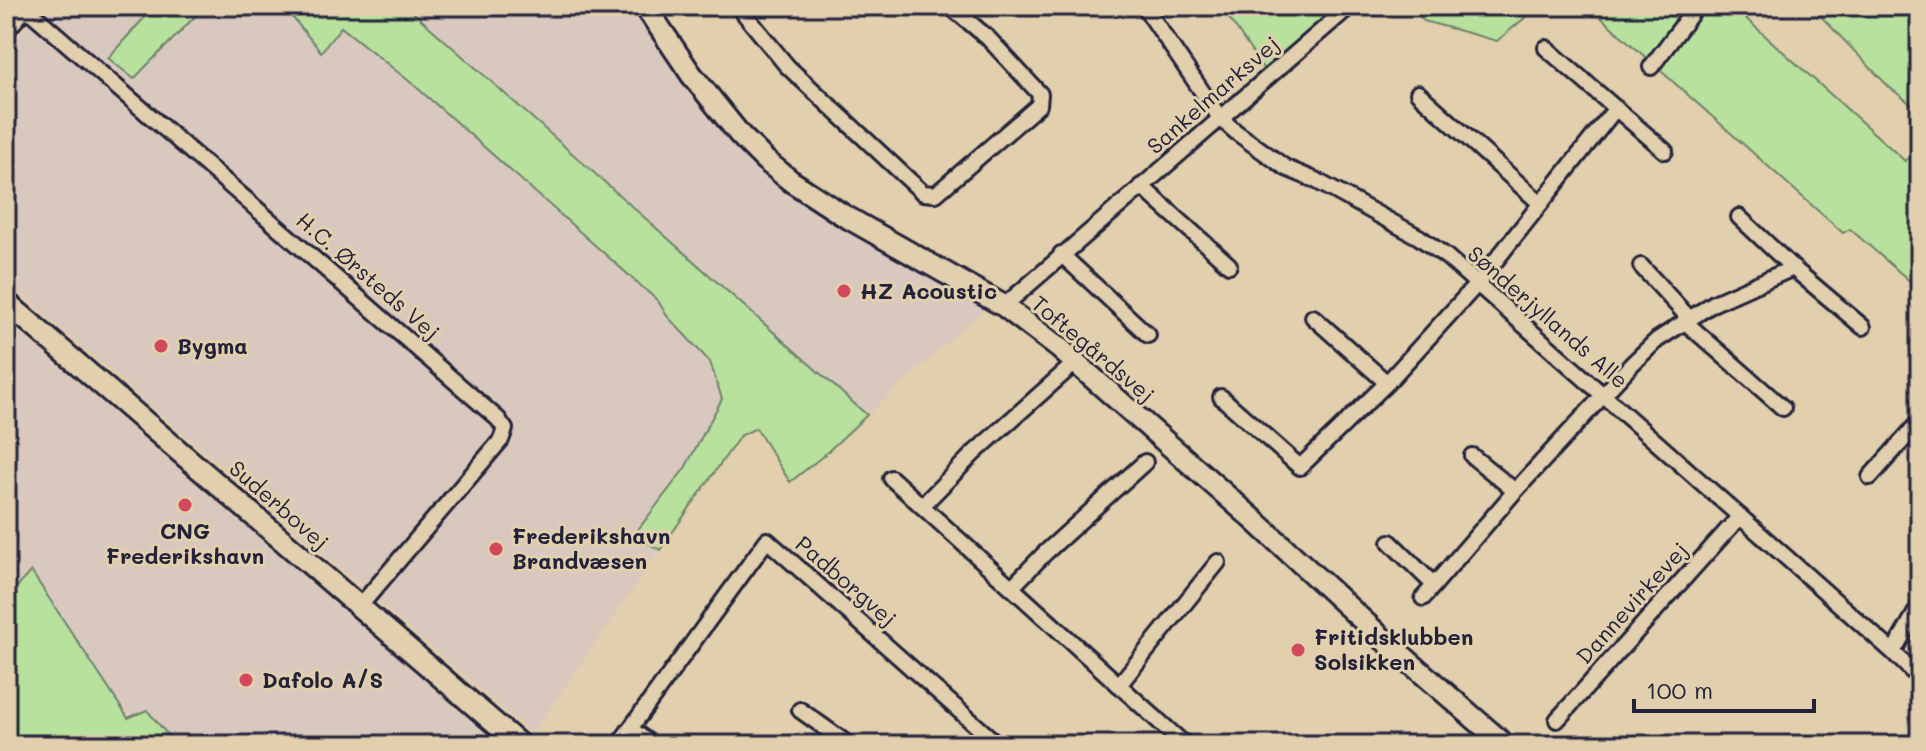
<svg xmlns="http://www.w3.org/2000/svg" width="1926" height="751" viewBox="0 0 1926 751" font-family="Mali,sans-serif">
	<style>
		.built { fill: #d9c8be }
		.green { fill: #b8e19d; stroke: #6d826c; stroke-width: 2 }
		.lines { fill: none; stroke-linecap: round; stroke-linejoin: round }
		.stream { stroke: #6689a9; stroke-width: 4 }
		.street-casing { stroke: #22223b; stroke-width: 20 }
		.secondary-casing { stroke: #22223b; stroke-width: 26 }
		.street { stroke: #e1cfad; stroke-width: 14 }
		.secondary { stroke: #e1cfad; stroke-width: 20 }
		.poi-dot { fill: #d1495b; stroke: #e1cfad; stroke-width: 3 }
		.labels { text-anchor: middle; stroke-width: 6; stroke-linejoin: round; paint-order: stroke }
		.street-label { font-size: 22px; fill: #22223b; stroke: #e1cfad }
		.poi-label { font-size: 22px; font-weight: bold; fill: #22223b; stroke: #e1cfad; text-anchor: start }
	</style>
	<rect width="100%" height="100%" fill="#e1cfad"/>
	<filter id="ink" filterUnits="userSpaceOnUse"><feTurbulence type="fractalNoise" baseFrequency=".0125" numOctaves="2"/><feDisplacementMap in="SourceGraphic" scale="16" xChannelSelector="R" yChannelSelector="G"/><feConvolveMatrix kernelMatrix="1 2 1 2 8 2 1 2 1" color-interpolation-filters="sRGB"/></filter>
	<g filter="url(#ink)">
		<path class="built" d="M45 6H152L162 48 182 32 204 6H283L321 52 341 27 414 85 658 301 667 316 710 362 722 398 685 468 634 534 660 550 532 734 6 281V49Z
			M406 6H631L709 118 757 169 783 190 813 210 985 308 867 415Z
			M6 320 500 745H176L147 710 128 718 32 572 6 599Z"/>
		<path class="green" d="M152 6H204C182 32 157 54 134 79L108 58 153 8Z
			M283 6H406L867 415 823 456 790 482 756 428 740 436 660 550 634 535 685 468 722 399 710 362 667 316 658 301 414 85 341 27 321 52Z
			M1221 6H1338L1264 70Z
			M1411 6H1539L1497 41 1424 21Z
			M1588 6H1732L1905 161 1920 145V290L1850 229 1843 233Z
			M1811 6H1920V111L1889 87Z
			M31 571 128 718 147 710 176 745H6V599Z"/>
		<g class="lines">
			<path class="stream" d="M1907 745 1920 740"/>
			<defs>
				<path id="street" d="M738 6 787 66 923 193 936 194 1039 105 1040 94 988 38 950 6
					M1144 6 1220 118 1236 132 1286 168 1315 180 1419 237 1447 257 1893 652 1920 679
					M26 8 498 419 505 429 501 440 360 606
					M6 31 28 6
					M1546 48 1665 151
					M1651 67 1697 6
					M1418 93 1540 203
					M1141 186 1229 265
					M1061 254 1148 335
					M1641 266 1689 318
					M1793 268 1863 327
					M1004 306 1350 6
					M1313 317 1387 383
					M1684 321 1783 408
					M1221 397 1300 467 1387 383 1478 283 1616 108
					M1472 456 1515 491
					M1870 477 1920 421
					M891 478 1185 745
					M922 506 974 453 1075 363
					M1390 542 1434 585
					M1012 587 1045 553 1145 462
					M1423 598 1515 491 1632 364 1657 340 1714 303 1793 268 1739 217
					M1893 652 1920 605
					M1119 685 1218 562
					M800 710 849 745
					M1557 720 1740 516
					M631 729 652 745
					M619 744 767 540 998 745"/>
				<path id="secondary" d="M645 6 691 74 740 135 765 160 791 181 843 215 1004 306 1059 348 1253 519 1383 639 1505 745
					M6 302 520 745"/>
			</defs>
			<use href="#street" class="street-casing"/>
			<use href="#secondary" class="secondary-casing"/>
			<use href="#street" class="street"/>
			<use href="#secondary" class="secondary"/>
		</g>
	</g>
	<g class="poi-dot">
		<circle cx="844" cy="291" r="8"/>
		<circle cx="161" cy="346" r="8"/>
		<circle cx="185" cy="505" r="8"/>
		<circle cx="496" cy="549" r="8"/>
		<circle cx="1298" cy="650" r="8"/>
		<circle cx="246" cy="680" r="8"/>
	</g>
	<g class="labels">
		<g class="street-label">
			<text transform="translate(1213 95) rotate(-41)" y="8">Sankelmarksvej</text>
			<text transform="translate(368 276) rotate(41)" y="8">H.C. Ørsteds Vej</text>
			<text transform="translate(1548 317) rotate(41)" y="8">Sønderjyllands Alle</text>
			<text transform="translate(1093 349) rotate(40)" y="8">Toftegårdsvej</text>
			<text transform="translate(279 505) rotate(41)" y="8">Suderbovej</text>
			<text transform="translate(846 581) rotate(41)" y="8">Padborgvej</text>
			<text transform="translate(1632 603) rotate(-48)" y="8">Dannevirkevej</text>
		</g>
		<g class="poi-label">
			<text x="860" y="299">HZ Acoustic</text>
			<text x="177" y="354">Bygma</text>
			<text x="185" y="539" text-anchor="middle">CNG<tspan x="185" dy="25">Frederikshavn</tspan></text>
			<text x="512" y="544">Frederikshavn<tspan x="512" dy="25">Brandvæsen</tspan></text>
			<text x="1314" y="645">Fritidsklubben<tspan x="1314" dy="25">Solsikken</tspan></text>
			<text x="262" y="688">Dafolo A/S</text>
		</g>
	</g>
	<rect width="1926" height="751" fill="none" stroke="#e1cfad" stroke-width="32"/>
	<rect x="16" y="16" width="1894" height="719" fill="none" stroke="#22223b" stroke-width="3" filter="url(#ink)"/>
	<path d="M1634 699v12h180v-12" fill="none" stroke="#22223b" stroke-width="4"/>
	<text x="1646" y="699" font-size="24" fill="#22223b" stroke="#e1cfad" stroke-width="6" paint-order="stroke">100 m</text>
</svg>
